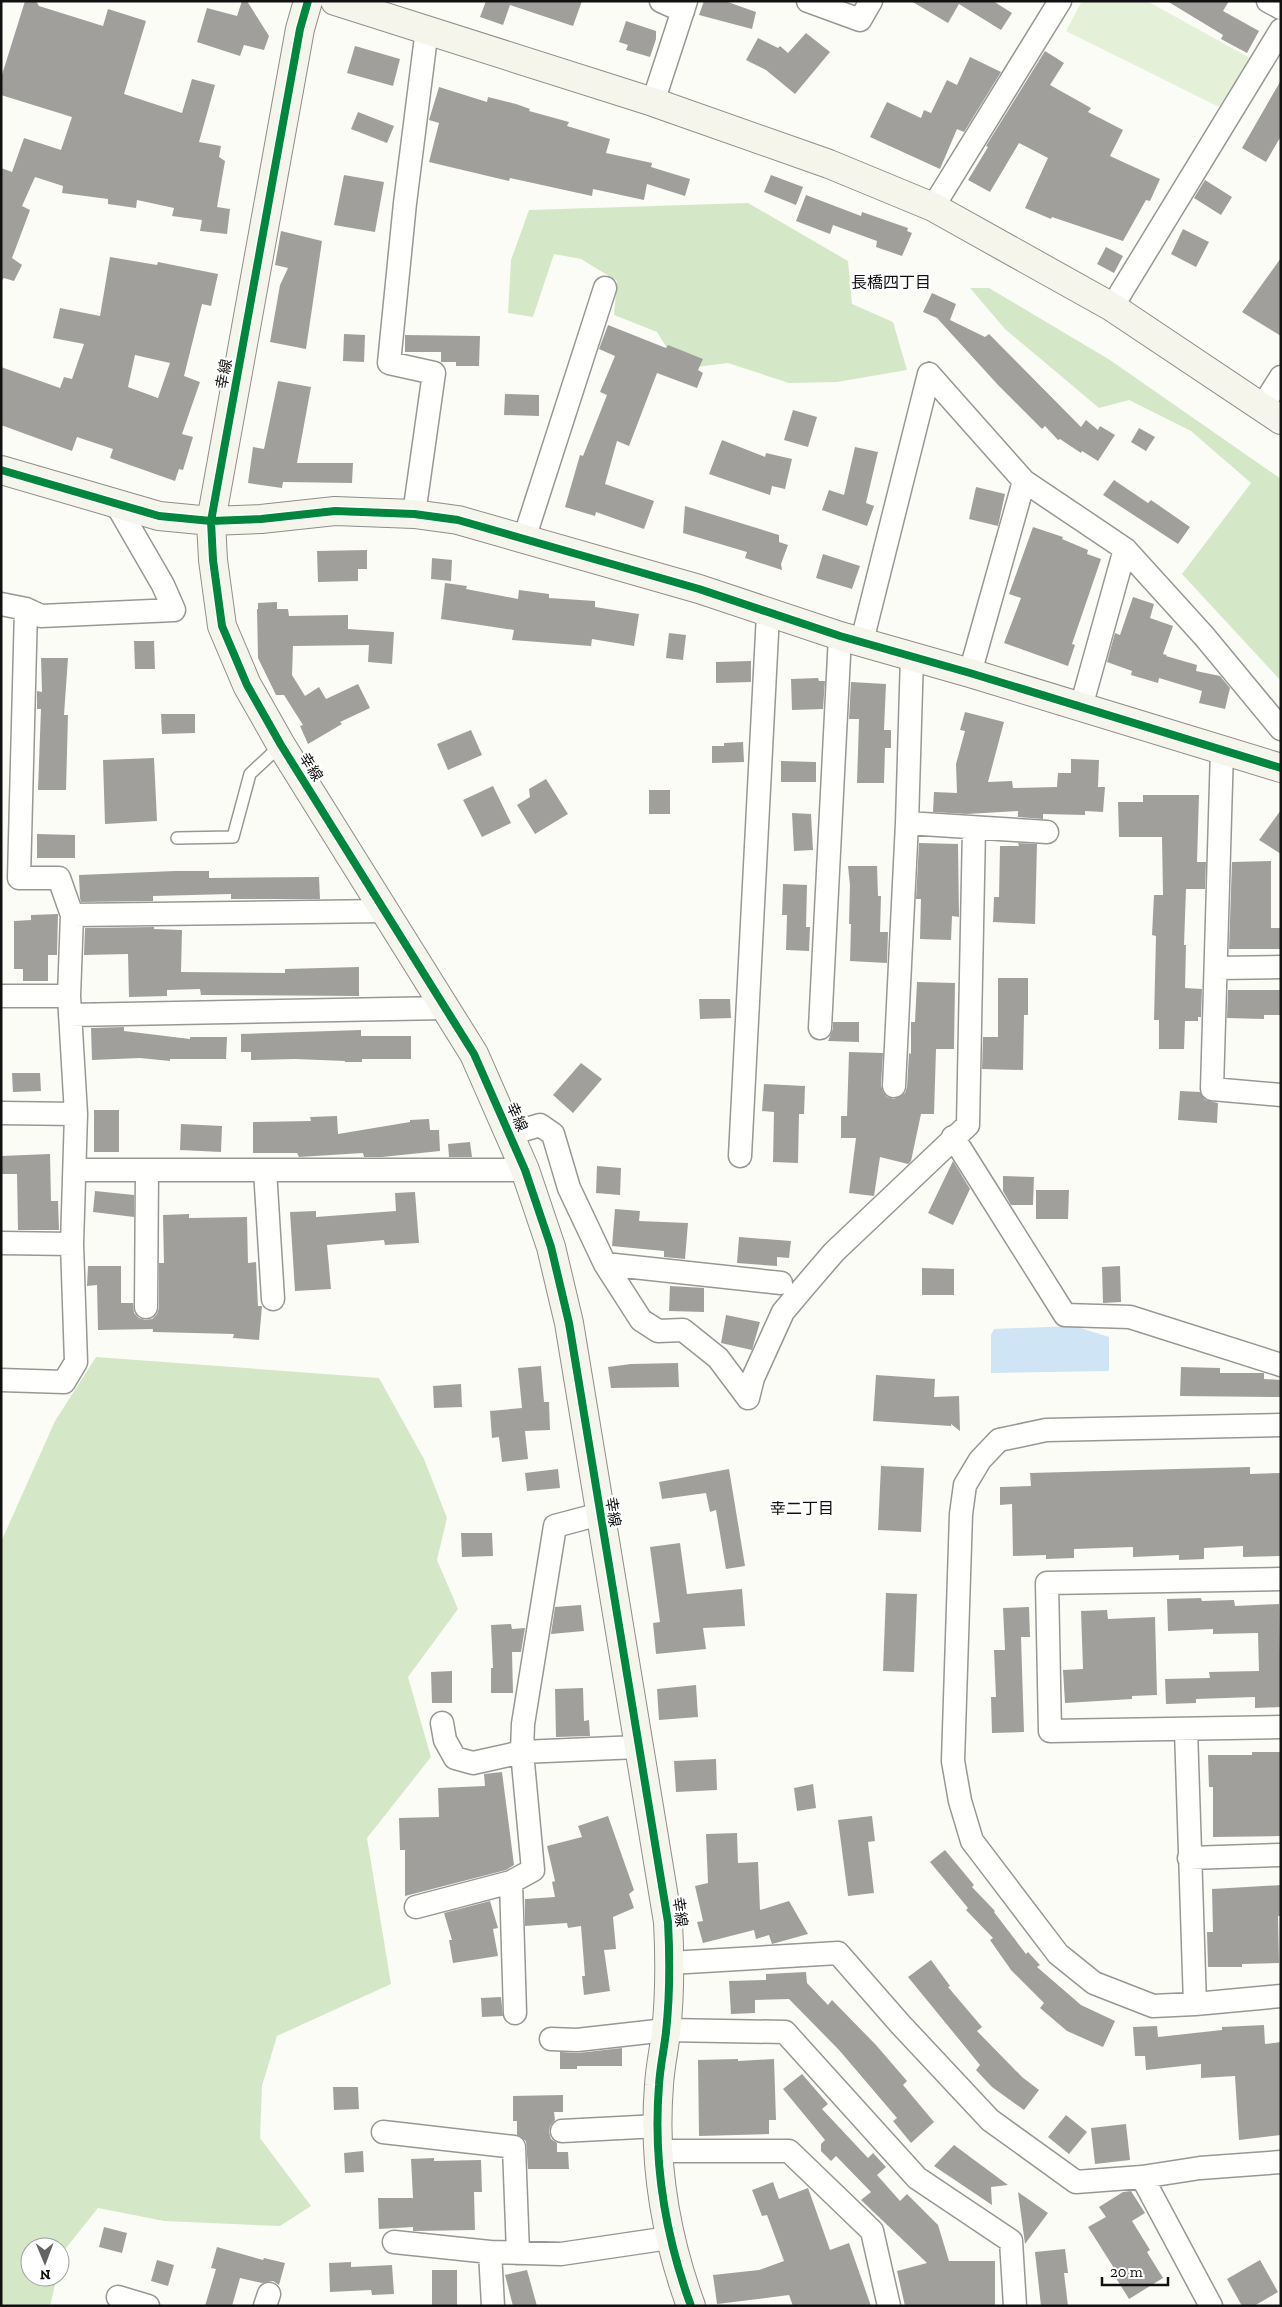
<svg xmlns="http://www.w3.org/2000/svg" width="1282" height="2307" viewBox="0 0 1282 2307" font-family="'Zilla Slab','Noto Sans JP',serif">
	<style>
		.green { fill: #e4f1d8 }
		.forest { fill: #d4e8c7 }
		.water { fill: #cfe4f4 }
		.building { fill: #a09f9c; fill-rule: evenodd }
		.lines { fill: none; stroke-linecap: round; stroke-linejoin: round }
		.lane-casing { stroke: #979795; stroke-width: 14 }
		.street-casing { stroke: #979795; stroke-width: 25 }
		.secondary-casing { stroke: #8d8d8b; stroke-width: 30 }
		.lane { stroke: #fffffe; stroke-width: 11 }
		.street { stroke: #fffffe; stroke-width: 22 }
		.secondary { stroke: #f5f5ec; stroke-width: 28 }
		.cycleway-casing { stroke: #fff; stroke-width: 11 }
		.cycleway { stroke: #00873e; stroke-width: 8 }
		.labels { text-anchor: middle; stroke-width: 5; stroke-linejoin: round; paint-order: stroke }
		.street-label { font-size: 15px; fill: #111; stroke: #fff }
		.neighbourhood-label { font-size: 16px; fill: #111; stroke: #fff }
	</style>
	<rect width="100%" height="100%" fill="#fcfcf7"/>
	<path class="green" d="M1082 1H1147L1250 58 1219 107 1066 31Z"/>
	<path class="forest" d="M748 203 848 261 852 304 893 322 907 370 837 382 789 383 728 363 680 369 657 332 614 315 617 281 581 259 554 254 533 317 508 313 511 260 529 210Z
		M970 288H989L1110 360 1281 479V681L1182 574 1251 483 1191 431 1129 400 1099 408 1005 329Z
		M96 1357 379 1378 424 1459 447 1518 437 1560 458 1609 408 1677 431 1757 367 1838 391 1984 277 2036 262 2086 260 2138 311 2206 280 2226 164 2221 98 2208 62 2253 60 2263V2247H30V2277H57L50 2306H1V1542L55 1421Z"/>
	<path class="water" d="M1074 1326 1109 1337V1371L991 1373V1335L994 1329Z"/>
	<path class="building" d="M25 1H36L39 6 103 26 108 9 146 21 124 94 182 113 192 79 215 85 199 142 221 146 219 157 225 161 217 207 230 209 227 234 200 231 202 220 172 216 174 208 137 200 136 208 108 204V199L62 193 63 186 35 177 22 206 30 210 12 258 22 265 14 281 4 278 1 281V168L12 172 24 138 61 150 72 117 1 95V78Z
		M242 1H247L269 36 264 50 244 45 240 56 197 42 207 8 237 16Z
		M486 1H582L573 26 510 5 503 25 480 17Z
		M704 1H725L756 12 752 29 699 15Z
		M911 1H993L1012 13 1001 30 959 4 948 23Z
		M1167 1H1229L1223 11 1259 31 1247 53 1221 39 1223 35Z
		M626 21 656 31V39L650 57 626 50 628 45 619 42Z
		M806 33 830 52 795 94 766 70 746 60 758 38 778 48 780 46 788 53Z
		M355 46 400 59 393 86 347 73Z
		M1045 51 1064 63 1050 85 1091 108 1088 112 1123 130 1110 156 1160 179 1150 201 1146 200 1123 241 1052 217 1051 219 1025 208 1048 158 1019 143 990 192 968 180 988 147 986 146Z
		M970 57 1001 72 964 132 957 129 940 169 870 137 887 102 921 118 924 110 931 113 947 80 957 85Z
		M1281 80V136L1266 162 1242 148Z
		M439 87 487 102 488 97 516 104 530 109 529 111 569 122 567 126 610 139 606 153 652 163 651 167 690 179 685 196 647 184 644 200 593 189 592 196 510 178 509 181 429 162 439 123 429 120Z
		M358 112 394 126 387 143 351 129Z
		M344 175 384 182 375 232 334 225Z
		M771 175 803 187 796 205 764 192Z
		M1205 180 1232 197 1221 215 1194 198Z
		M806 195 861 216 862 212 908 228 907 231 912 233 902 256 876 247 877 241 833 225 830 234 796 221Z
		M1183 229 1209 242 1196 267 1171 254Z
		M281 231 322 241 306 349 270 342 280 285 288 268 275 265Z
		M1106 247 1123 256 1114 273 1097 264Z
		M110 257 157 265 158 262 218 274 211 306 202 304 184 376 200 382 182 434 193 437 183 470 179 469 175 481 110 458 113 449 77 437 72 451 1 425V367L60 388 64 377 72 379 84 344 53 338 60 308 100 316ZM135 355 170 363 158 398 128 387Z
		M1281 258V336L1242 312Z
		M932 293 956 304 950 320 985 337 989 334 1081 427 1086 420 1098 430 1100 426 1115 435 1098 461 1082 451 1081 453 1060 439 1058 440 1045 426 1042 429 998 385 937 318 923 312Z
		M608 325 666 348 668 345 703 359 698 370 703 373 697 388 657 373 629 446 617 441 605 484 654 501 644 529 596 512 595 516 565 507 580 455 583 456 607 395 600 392 615 356 599 349Z
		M344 334 365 335 364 362 343 361Z
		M405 335 480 336 479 366H456V362H441V352H405Z
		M278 381 311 387 297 463H353L352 483 283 482 282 488 248 483 253 447 264 449Z
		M505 394 539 395V416L504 415Z
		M793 410 817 417 808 447 784 440Z
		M1139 428 1155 437 1146 451 1131 442Z
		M722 440 765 457 766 453 792 459 785 489 772 486 770 495 709 474Z
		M855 447 878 452 866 503 874 506 867 526 822 510 829 490 844 495Z
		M1114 480 1148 503 1151 500 1190 527 1178 544 1103 495Z
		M976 487 1005 494 998 526 969 519Z
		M685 506 779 535V542L788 545 781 564 782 570 745 558 747 552 683 533Z
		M1033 527 1063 537 1062 539 1088 550 1087 554 1101 559 1072 644 1075 645 1068 666 1004 643 1021 598 1009 594Z
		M367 550V569H358V581L318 582 317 551Z
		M823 554 860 566 852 589 816 578Z
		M432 558 452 560 451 581 431 579Z
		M445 583 467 586 466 589 518 599 519 590 549 594V598L595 601V607L639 614 634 646 592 639 591 646 512 640 514 630 441 619Z
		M1133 597 1154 604 1150 618 1173 626 1163 654 1167 655 1166 656 1197 665 1196 671 1220 676 1230 688 1225 709 1199 703 1202 691 1159 678 1158 683 1131 675 1132 671 1107 662 1115 633 1120 635Z
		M277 602V609H288L289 616 348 615V629L394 632 392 664 368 662 369 645 293 646 292 675 305 696 319 687 326 699 358 684 370 708 340 722 342 724 308 744 300 726 303 725 284 695H276L258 658 257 609H258V603Z
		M669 633 686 635 683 660 666 658Z
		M134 641H154L155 669H135Z
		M41 658H68L64 715H68L66 790H38L41 709H37V691L42 692Z
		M751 661V682L716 683V662Z
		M818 678 819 681H825L823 709 792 710 791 679Z
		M851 682 886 684 884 730H891V748H885L884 783H857L859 719H849Z
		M965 712 1004 722 988 782 1012 781 1013 788 1057 787 1058 773H1071V759L1099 760 1098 787H1105L1103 812 1085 811V815L1043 814V819L1018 817V811L967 814 933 812 934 792 957 793 956 764 965 731 960 730Z
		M161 714H195V733L162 734Z
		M471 730 482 755 448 770 437 744Z
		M743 742 744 762 712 763V746H724V743Z
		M154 758 157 821 105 824 103 760Z
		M781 761 816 762V782H781Z
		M546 779 568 814 535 834 517 805 530 797 529 789Z
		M493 786 511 823 482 837 463 800Z
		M649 790H670V814H649Z
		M1143 795H1199L1197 862H1206L1205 889H1186L1184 945H1186L1185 988 1202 989 1201 1017H1198V1021H1185L1184 1049H1159V1020H1154L1156 936 1152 935 1154 895H1163L1162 837H1119L1118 802H1143Z
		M1281 810V854L1259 840Z
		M792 813 811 814 813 850 794 851Z
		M37 834 75 835V858H37Z
		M919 843 958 844 959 917 952 916 951 940 920 939 921 899H916Z
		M1018 843 1037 844 1035 924 993 922 994 897H999L1000 846H1019Z
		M1271 861V928H1281V949H1229L1232 862Z
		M848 866H877L878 896H881L880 932H888L887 963 850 961 851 924H849L850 885Z
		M175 871H209V878L319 877 320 899H231V894L153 896V901L81 902 80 898 79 875Z
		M783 884 807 885 806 927H810L809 951 786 950 787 915H782Z
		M58 914 57 955H48V981H23V969H14V921L31 920V915Z
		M154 927V929L182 930 181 972 285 973V969L359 967V996L201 995 200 989 167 990V996L129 997 128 954 84 955 85 928Z
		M998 978H1028V1015H1024L1023 1070 982 1069 983 1037H998Z
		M917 982 955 983 954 1049H936L934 1114H921L911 1161 908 1164 880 1157 874 1196 849 1193 856 1138H841V1116H847L849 1052 883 1053 881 1085 883 1092 887 1097 894 1099 905 1093 907 1087 909 1053 911 1054V1022H915Z
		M1228 990H1281V1015H1264V1019L1227 1018Z
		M699 999H730L731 1018 700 1019Z
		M833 1022H859V1042L828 1041 833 1029Z
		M124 1027V1031L190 1039V1037H227L226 1059H170V1061L140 1058 92 1060 91 1028Z
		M361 1030V1036H411V1059H362V1062H345V1061L295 1059 251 1060V1052H241V1034Z
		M581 1063 602 1079 573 1113 553 1095Z
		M12 1073H40L41 1091 13 1092Z
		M764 1084 805 1086 804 1114H799L798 1163 773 1162 774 1112 762 1111Z
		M1180 1091 1200 1092 1205 1100 1218 1103 1217 1123 1178 1120Z
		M94 1110H119V1152H94Z
		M337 1116 338 1134 410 1122V1120L429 1119 430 1130H439L440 1151 382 1157H364L363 1153 299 1157 297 1153H253V1122L311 1121 310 1117Z
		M181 1124 222 1126 221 1152 180 1150Z
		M470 1142 472 1157H449L448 1144Z
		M50 1154 51 1201H58L59 1230H18L17 1174H1V1156Z
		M953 1161 970 1189 953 1225 928 1213Z
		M597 1166 621 1168 620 1195 596 1193Z
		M1003 1176 1034 1177 1033 1205H1011L1003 1191Z
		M1036 1190H1069L1068 1219H1036Z
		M95 1191 134 1195V1217L93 1212Z
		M415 1192 419 1243 385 1245 384 1240 327 1245 331 1289 295 1291 290 1212 316 1211V1217L396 1211 395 1193Z
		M615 1209 640 1211 639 1221 688 1223 685 1259 664 1257V1251L612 1246Z
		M189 1214V1218L247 1217 248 1263 256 1262 258 1306H262L259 1340 233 1338 234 1334 153 1332V1329L98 1330 97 1285 87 1286 88 1266H121V1303H133L134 1313 139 1318 145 1320 152 1319 157 1314 159 1308V1263H164L163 1215Z
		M739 1237 791 1241 789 1258 777 1257V1266L737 1263Z
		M1120 1266 1121 1302 1103 1303 1102 1267Z
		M922 1268 954 1269V1295H922Z
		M670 1286 704 1288V1312L669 1311Z
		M726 1315 760 1322 752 1350 721 1343Z
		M678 1363 679 1387 611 1388 608 1367 631 1364Z
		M541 1366 544 1402H549L550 1430 525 1431 528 1459 502 1462 499 1437 492 1438 490 1411 522 1408 518 1368Z
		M1181 1367 1220 1368V1373H1264V1379L1281 1380V1397L1180 1396Z
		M876 1375 935 1379 934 1397 959 1396 960 1431 951 1424V1426L873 1421Z
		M461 1384 462 1407 434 1408 433 1386Z
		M881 1466 924 1468 921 1532 878 1530Z
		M1250 1467V1474L1281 1473V1556L1243 1557V1546L1204 1548V1559L1179 1560V1555L1133 1557V1547L1074 1549V1558L1046 1559V1555L1013 1556 1012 1504 1000 1505V1487L1031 1486 1030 1473Z
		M558 1469 560 1488 527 1491 525 1473Z
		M729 1469 745 1566 726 1569 716 1510 710 1512 706 1493 662 1499 659 1482Z
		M461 1533H492L493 1556 462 1557Z
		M680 1543 687 1594 742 1589 745 1626 703 1628 706 1649 656 1654 653 1623 660 1622 650 1547Z
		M886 1593 917 1594 914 1672 883 1671Z
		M1201 1598 1202 1601 1234 1600 1235 1606 1279 1604 1281 1707 1255 1708V1697L1196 1699V1703L1166 1704 1165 1679 1210 1678 1209 1672 1259 1671 1258 1633 1213 1634V1629L1168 1631 1167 1599Z
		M581 1605 584 1631 551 1634 555 1607Z
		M1029 1607 1030 1637H1021L1024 1732 992 1733 991 1697H996L994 1650H1005L1003 1608Z
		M1107 1610 1108 1619 1155 1617 1157 1695 1132 1696V1699L1065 1703 1063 1670 1083 1669 1081 1611Z
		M511 1624 512 1629 525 1628 521 1652H512L513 1693H491V1668H493L491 1625Z
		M452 1671V1703H432L431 1672Z
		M696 1685 698 1717 659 1720 657 1689Z
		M583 1688 584 1721 589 1720 590 1736 556 1737 555 1689Z
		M1252 1752H1281V1836L1213 1837V1787H1209L1208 1755H1252Z
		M716 1759 717 1790 676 1792 674 1761Z
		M502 1772 514 1865 506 1870 405 1896V1850H400L399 1818 439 1817 438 1788 485 1786 484 1774Z
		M813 1784 816 1808 797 1811 794 1788Z
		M608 1816 634 1890 629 1894 634 1908 613 1917 616 1949 604 1950 610 1991 584 1995 582 1976H585L581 1926 568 1928 567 1923 525 1926V1899L555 1897 552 1882 555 1881 547 1846 582 1837 578 1826Z
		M872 1816 875 1841 868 1842 874 1893 848 1896 838 1820Z
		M737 1833 738 1863 758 1862 760 1910 789 1901 808 1934 772 1944 769 1935 756 1939 754 1930 703 1943 697 1922 703 1921 695 1886 708 1883 706 1834Z
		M945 1850 974 1885 972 1887 995 1911 994 1912 1026 1954 1028 1952 1040 1965 1037 1967 1081 2005 1115 2021 1103 2047 1067 2031 1040 2008 1044 2003 1011 1970 990 1940 993 1938 966 1910 968 1908 930 1862Z
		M1281 1885V1916H1278L1279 1963 1242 1964V1967H1208L1207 1932H1213L1212 1889Z
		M490 1901 498 1928 493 1929 498 1956 453 1963 449 1940H452L444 1913Z
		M931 1960 950 1986 948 1987 982 2027 977 2031 1022 2077 1039 2090 1024 2110 992 2087 976 2070 980 2065 908 1977Z
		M806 1972 807 1983 828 2005 832 2000 876 2045 907 2081 903 2085 934 2122 911 2143 893 2121 897 2118 839 2050 789 1999 755 2000V2013L731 2014 729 1981 766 1980V1974Z
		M501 1997 503 2016 482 2017 481 1998Z
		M1264 2025 1265 2044 1281 2042V2135L1239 2140 1235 2076 1201 2078V2064L1146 2070 1145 2056H1135L1133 2027 1157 2026 1158 2037 1222 2030V2027Z
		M622 2048V2066H577V2069H560V2052L578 2053Z
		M738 2059V2061L774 2059 776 2120H769V2134L699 2136 698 2060Z
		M802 2074 828 2104 822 2109 868 2158 873 2153 886 2167 877 2175 900 2201 907 2194 938 2225 949 2261H995V2306H905L897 2271 927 2263 861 2200 871 2192 836 2156 831 2161 821 2151V2144L825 2140 783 2089Z
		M333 2087H358L359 2109 334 2110Z
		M563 2095V2112H554L555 2120 550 2126 549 2132 551 2139 557 2143V2152H568L569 2169H528L526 2141 517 2135V2121H513V2096Z
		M1066 2115 1087 2132 1069 2154 1048 2137Z
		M1126 2124 1130 2160 1095 2164 1091 2128Z
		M954 2145 1008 2185 991 2187 992 2205 934 2166Z
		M363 2151 364 2172 345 2173 344 2153Z
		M434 2158V2161L481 2160 482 2192H474L475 2230 413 2231V2227L379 2229 378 2198H413L411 2159Z
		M773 2182 779 2199 808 2188 830 2250 849 2243 871 2306H793L789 2295 717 2304 713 2275 759 2270 784 2261 767 2215 762 2216 752 2190Z
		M1131 2191 1145 2213 1132 2221 1150 2250 1147 2252 1163 2278 1129 2299 1116 2278 1119 2276 1088 2227 1106 2217 1099 2207 1123 2192Z
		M1018 2192 1048 2213 1025 2244Z
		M104 2227 127 2233 122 2253 99 2247Z
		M217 2247 263 2260 264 2258 285 2263 279 2285 273 2281 262 2283 240 2278 232 2306H205L216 2269 211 2268Z
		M1065 2249 1068 2273H1064L1068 2306H1041L1035 2252Z
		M157 2260 174 2265 168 2286 151 2281Z
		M1260 2260 1278 2292 1254 2306H1242L1227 2279Z
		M351 2262V2267L392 2265 394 2294 372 2295 371 2290 330 2292 329 2263Z
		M432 2270H457V2306H432Z
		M527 2270 537 2306H513L505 2275Z"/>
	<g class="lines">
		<defs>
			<path id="lane" d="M177 838 233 837 250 774 281 745"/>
			<path id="street" d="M661 1 683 11
				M808 1 860 20 871 1
				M1268 1 1281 8
				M653 102 686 1
				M933 207 1060 1
				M1112 307 1281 30
				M929 374 1024 481 1125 549 1204 636 1281 729
				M1262 407 1281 377
				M414 514 434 373 389 363 405 203 427 29
				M524 539 605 288
				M1 604 26 609 41 616 174 610 163 585 115 502
				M862 641 929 374
				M970 673 1024 481
				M1081 707 1125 549
				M1222 749 1212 1089 1281 1095
				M907 823 1047 832
				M72 915 384 911
				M1216 968 1281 967
				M1 996H69
				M70 1015 446 1008
				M820 1028 840 636
				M894 1086 907 823 912 656
				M1 1113 76 1114
				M510 1134 540 1125 553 1134 569 1188 605 1264 641 1320 658 1331 683 1330 718 1358 748 1398
				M953 1137 1065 1315 1130 1317 1281 1365
				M740 1156 768 614
				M75 1170H525
				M265 1170 273 1299
				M1 1243 72 1244
				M605 1264 781 1283
				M146 1307 147 1170
				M1 1380 64 1382 76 1362 72 1244 76 1114 69 996 72 915 59 878H19L26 609
				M748 1398 753 1378 783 1312 804 1287 834 1252 968 1125 974 828
				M1281 1425 1046 1430 999 1440 980 1460 965 1485 961 1514 953 1761 960 1801 972 1841 1058 1954 1094 1983 1153 2006 1195 2004 1281 1996
				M1281 1579 1047 1583 1050 1731 1281 1727
				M442 1723 445 1740 455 1758 473 1763 522 1752 638 1747
				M1186 1730 1195 2004
				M1189 1858 1281 1855
				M511 1882 515 2013
				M416 1907 511 1882 533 1870 522 1752 523 1724 555 1526 600 1514
				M670 1963 838 1953 901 2025 990 2120 1076 2182 1142 2177 1200 2168 1281 2162
				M551 2039 577 2040 666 2030 785 2032 917 2178 1011 2241 1015 2306
				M562 2131 658 2126
				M383 2132 514 2147 518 2253
				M657 2151H789L872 2231 889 2306
				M1142 2177 1211 2306
				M394 2242 490 2252
				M118 2297 148 2306
				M265 2306 269 2294
				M493 2306 490 2252 561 2254 669 2238"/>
			<path id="secondary" d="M308 1 300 29 211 521 213 560 222 626 247 685 281 745 474 1054 525 1170 551 1247 569 1323 668 1922C670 1959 670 1995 666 2032 664 2050 660 2067 659 2085 653 2160 665 2235 691 2306
				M335 1 653 102 829 164 933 207 1112 307 1281 420
				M1 470 159 516 211 521 261 519 335 511 414 514 458 520 699 589 840 636 970 673 1281 768"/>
		</defs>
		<use href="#lane" class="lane-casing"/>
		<use href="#street" class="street-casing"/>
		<use href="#secondary" class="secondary-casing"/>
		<use href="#lane" class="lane"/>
		<use href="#street" class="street"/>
		<use href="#secondary" class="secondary"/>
		<defs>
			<path id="cycleway" d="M308 1 300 29 211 521 213 560 222 626 247 685 281 745 474 1054 525 1170 551 1247 569 1323 668 1922C670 1959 670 1995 666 2032 664 2050 660 2067 659 2085 653 2160 665 2235 691 2306
				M1 470 159 516 211 521 261 519 335 511 414 514 458 520 699 589 840 636 970 673 1281 768"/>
		</defs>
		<use href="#cycleway" class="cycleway-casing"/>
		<use href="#cycleway" class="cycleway"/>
	</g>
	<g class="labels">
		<g class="street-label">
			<text transform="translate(224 374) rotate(-80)" y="5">幸線</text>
			<text transform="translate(311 767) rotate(58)" y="5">幸線</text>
			<text transform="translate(517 1117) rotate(66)" y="5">幸線</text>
			<text transform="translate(613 1512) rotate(81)" y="5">幸線</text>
			<text transform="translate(680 1912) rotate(82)" y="5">幸線</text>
		</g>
		<g class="neighbourhood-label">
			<text x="891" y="288">長橋四丁目</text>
			<text x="802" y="1514">幸二丁目</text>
		</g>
	</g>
	<rect width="1282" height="2307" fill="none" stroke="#111111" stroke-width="5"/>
	<g transform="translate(45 2262) rotate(179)"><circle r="24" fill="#ffffff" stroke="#a0a0a0"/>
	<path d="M0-4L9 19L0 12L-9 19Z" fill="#636362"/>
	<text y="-8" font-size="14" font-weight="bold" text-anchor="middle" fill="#111111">N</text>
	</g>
	<path d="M1102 2277v8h66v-8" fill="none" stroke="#111111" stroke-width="2.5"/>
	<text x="1110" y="2277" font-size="15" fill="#111111" stroke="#ffffff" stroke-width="4" paint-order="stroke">20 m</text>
</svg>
